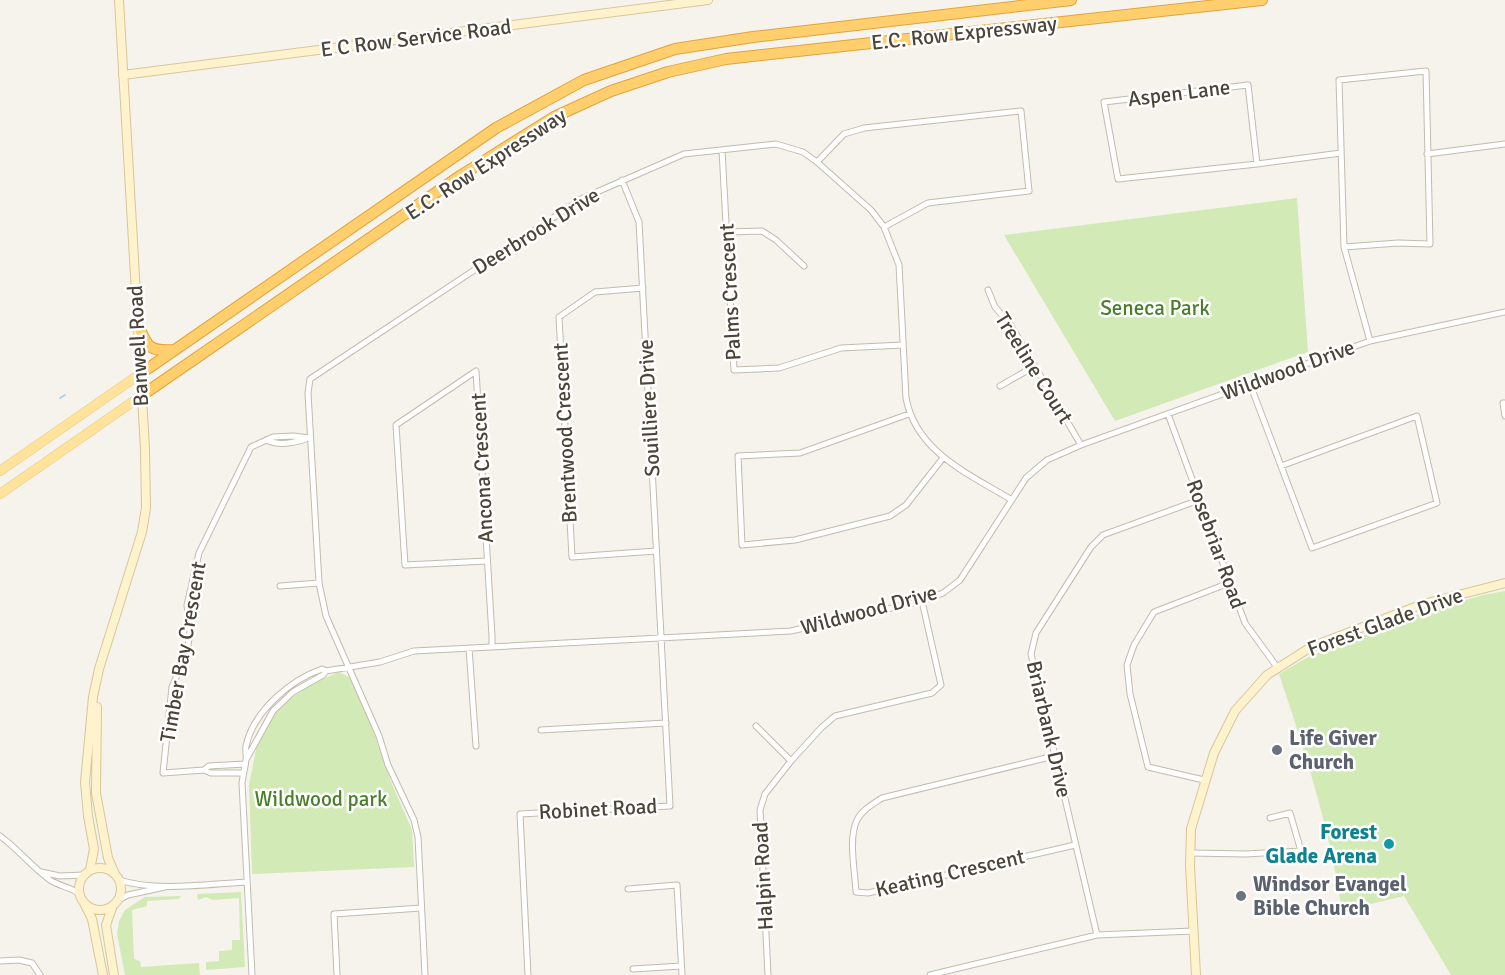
<svg xmlns="http://www.w3.org/2000/svg" width="1505" height="975" viewBox="0 0 1505 975" font-family="Signika,sans-serif">
	<style>
		.green { fill: #d2eab5 }
		.lines { fill: none; stroke-linecap: round; stroke-linejoin: round }
		.stream { stroke: #a9d4f2; stroke-width: 2 }
		.street-casing { stroke: #c2bbae; stroke-width: 7 }
		.secondary-casing { stroke: #d6c79b; stroke-width: 10 }
		.primary-casing { stroke: #e6c16a; stroke-width: 10 }
		.highway-casing { stroke: #e0a43c; stroke-width: 12 }
		.street { stroke: #fff; stroke-width: 5 }
		.secondary { stroke: #fff3cd; stroke-width: 8 }
		.primary { stroke: #ffe39c; stroke-width: 9 }
		.highway { stroke: #ffcf6e; stroke-width: 10 }
		.worship-dot { fill: #6b7280; stroke: #fff; stroke-width: 2 }
		.culture-dot { fill: #0f9aa8; stroke: #fff; stroke-width: 2 }
		.labels { text-anchor: middle; stroke-width: 5; stroke-linejoin: round; paint-order: stroke }
		.street-label { font-size: 21px; fill: #4b4439; stroke: #fff }
		.park-label { font-size: 21px; fill: #4a7f2a; stroke: #fff }
		.worship-label { font-size: 21px; font-weight: bold; fill: #5b616d; stroke: #fff; text-anchor: start }
		.culture-label { font-size: 21px; font-weight: bold; fill: #0d838f; stroke: #fff; text-anchor: end }
	</style>
	<rect width="100%" height="100%" fill="#f6f3ec"/>
	<path class="green" d="M1297 198 1308 352 1115 421 1004 235Z
		M1505 591V975H1451L1404 896 1342 911C1330 829 1305 752 1279 674L1308 657 1376 630 1428 611 1483 595Z
		M339 672 351 678 373 730 391 782 412 830 414 867 252 874 249 785 257 744 278 708 309 685Z
		M241 892 245 967 206 970V962L219 961V951L232 950V940H240L239 898 213 900 206 897 198 900 197 894Z
		M181 896 179 899 147 901V906L132 910 134 959 140 961 141 967 199 963 200 975H125L117 934 119 921 125 910 145 897Z"/>
	<g class="lines">
		<path class="stream" d="M60 398 65 395"/>
		<defs>
			<path id="street" d="M722 150 734 370 779 368 841 348 903 345
				M1427 154 1505 144
				M817 162 844 134 864 128 1021 111 1029 191 928 203 884 227
				M1257 164 1118 179 1104 102 1248 85 1257 164 1341 153
				M727 232 762 231 776 240 804 266
				M1344 247 1398 243 1430 244 1426 71 1339 80 1344 247 1370 341
				M643 288 595 292 559 317 572 557 656 551
				M988 290 995 307 1010 324 1081 445
				M1250 384 1312 548 1437 503 1417 416 1281 466
				M1000 386 1035 366
				M1505 403H1503L1505 416
				M909 414 800 453 738 456 742 545 795 540 890 516 906 505 943 458
				M1168 414 1245 623 1277 667
				M266 440C279 446 293 443 306 439
				M487 561 405 565 396 425 476 371 492 636V647
				M280 586 319 583
				M469 648 476 746
				M756 726 791 761
				M541 730 666 723
				M1054 756 882 798C873 804 862 810 857 820 848 838 855 872 856 892L868 893 1075 845
				M247 758 273 711 293 692 323 675 326 671
				M204 770 209 766 245 764
				M243 773H211L204 770 163 773 172 687 187 652 190 632 187 605 199 553 251 447 273 437 293 436 310 438
				M1204 780 1148 767 1130 694 1127 665 1134 645 1154 612 1229 583
				M0 836C18 849 32 867 50 880 59 886 70 887 80 894
				M1190 853 1246 854 1301 851 1290 813 1270 818
				M41 872 60 876 84 875
				M119 880C156 892 208 884 247 882
				M628 889 677 885 682 975
				M118 900 128 895 165 887
				M1097 935 1031 654 1036 633 1091 547 1103 535 1199 500
				M0 961 19 960 32 963 40 975
				M633 969 681 966
				M252 975 242 783C243 775 245 768 246 760 247 756 245 751 246 746 253 712 290 680 322 669L326 671 380 662 414 651 791 631 922 601 943 593 960 580 1026 478 1047 460 1081 445 1370 341 1505 312
				M337 975 334 914 421 908
				M425 975 418 837 414 820 388 765 379 736 326 616 319 583 308 393 310 379 583 198 684 154 776 144 803 152 817 162 871 210 884 227 899 265 906 398C916 452 969 474 1012 500
				M528 975 520 814 670 806 639 222 622 180
				M768 975 760 810 765 794 791 761 821 728 835 716 932 693 941 685 922 601
				M930 975 1097 935 1193 931"/>
			<path id="secondary" d="M123 75 708 0
				M97 707 96 793 108 858 115 874
				M79 889a21 21 0 1 1 42 0a21 21 0 1 1-42 0Z
				M90 870 94 849 88 816 85 782 93 697 99 669 142 532 146 508 145 449 119 0
				M84 903 92 919 103 975
				M113 905 106 925 114 975
				M1196 975 1190 866 1191 829 1214 753 1235 711 1267 675 1311 647 1423 604 1505 583"/>
			<path id="primary" d="M0 471 140 374
				M0 494 141 396"/>
			<path id="highway" d="M137 322C147 346 147 352 175 350
				M140 374 496 128 584 80 675 49 753 37 1071 0
				M141 396 460 176 554 117 611 91 668 72 726 59 1262 0"/>
		</defs>
		<use href="#street" class="street-casing"/>
		<use href="#secondary" class="secondary-casing"/>
		<use href="#primary" class="primary-casing"/>
		<use href="#highway" class="highway-casing"/>
		<use href="#street" class="street"/>
		<use href="#secondary" class="secondary"/>
		<use href="#primary" class="primary"/>
		<use href="#highway" class="highway"/>
	</g>
	<g class="worship-dot">
		<circle cx="1277" cy="750" r="6"/>
		<circle cx="1241" cy="896" r="6"/>
	</g>
	<circle class="culture-dot" cx="1389" cy="844" r="6"/>
	<g class="labels">
		<g class="street-label">
			<text transform="translate(964 33) rotate(-6)" y="7">E.C. Row Expressway</text>
			<text transform="translate(416 38) rotate(-7)" y="7">E C Row Service Road</text>
			<text transform="translate(1179 93) rotate(-7)" y="7">Aspen Lane</text>
			<text transform="translate(486 164) rotate(-33)" y="7">E.C. Row Expressway</text>
			<text transform="translate(536 231) rotate(-32)" y="7">Deerbrook Drive</text>
			<text transform="translate(730 292) rotate(-93)" y="7">Palms Crescent</text>
			<text transform="translate(138 346) rotate(-93)" y="7">Banwell Road</text>
			<text transform="translate(1034 368) rotate(58)" y="7">Treeline Court</text>
			<text transform="translate(1288 370) rotate(-20)" y="7">Wildwood Drive</text>
			<text transform="translate(649 408) rotate(-93)" y="7">Souilliere Drive</text>
			<text transform="translate(565 433) rotate(-93)" y="7">Brentwood Crescent</text>
			<text transform="translate(482 468) rotate(-93)" y="7">Ancona Crescent</text>
			<text transform="translate(1216 544) rotate(70)" y="7">Rosebriar Road</text>
			<text transform="translate(869 610) rotate(-15)" y="7">Wildwood Drive</text>
			<text transform="translate(1385 622) rotate(-20)" y="7">Forest Glade Drive</text>
			<text transform="translate(183 652) rotate(-80)" y="7">Timber Bay Crescent</text>
			<text transform="translate(1049 729) rotate(77)" y="7">Briarbank Drive</text>
			<text transform="translate(598 809) rotate(-3)" y="7">Robinet Road</text>
			<text transform="translate(950 873) rotate(-13)" y="7">Keating Crescent</text>
			<text transform="translate(763 876) rotate(-93)" y="7">Halpin Road</text>
		</g>
		<g class="park-label">
			<text x="1155" y="315">Seneca Park</text>
			<text x="321" y="806">Wildwood park</text>
		</g>
		<g class="worship-label">
			<text x="1289" y="745">Life Giver<tspan x="1289" dy="24">Church</tspan></text>
			<text x="1253" y="891">Windsor Evangel<tspan x="1253" dy="24">Bible Church</tspan></text>
		</g>
		<g class="culture-label">
			<text x="1377" y="839">Forest<tspan x="1377" dy="24">Glade Arena</tspan></text>
		</g>
	</g>
</svg>
